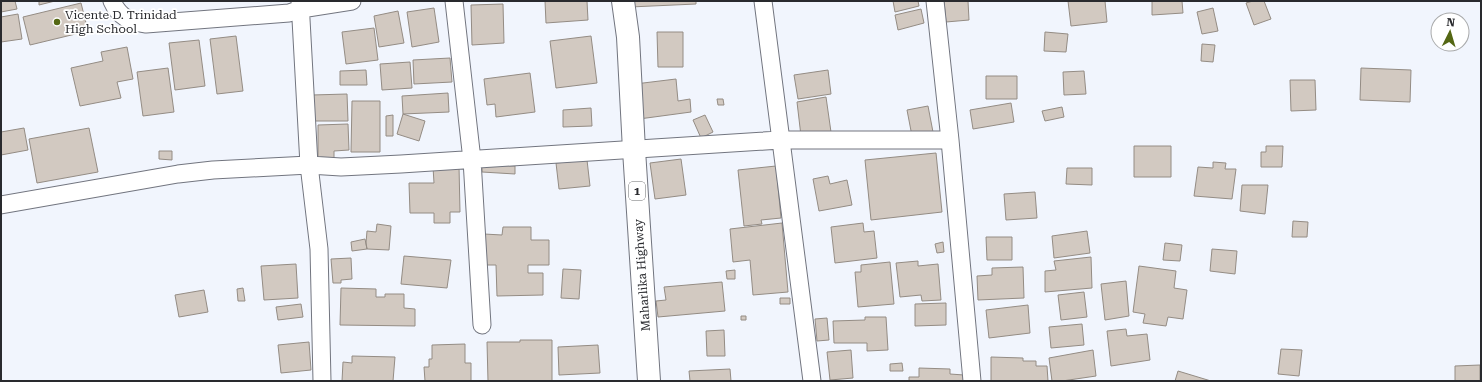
<svg xmlns="http://www.w3.org/2000/svg" width="1482" height="382" viewBox="0 0 1482 382" font-family="'Roboto Serif',serif">
	<style>
		.building { fill: #d2c9c1; stroke: #948c84 }
		.lines { fill: none; stroke-linecap: round; stroke-linejoin: round }
		.minor-casing { stroke: #72757f; stroke-width: 19 }
		.trunk-casing { stroke: #72757f; stroke-width: 24 }
		.minor { stroke: #fff; stroke-width: 17 }
		.trunk { stroke: #fff; stroke-width: 22 }
		.poi-dot { fill: #546713; stroke: #fff; stroke-width: 1.5 }
		.labels { text-anchor: middle; stroke-width: 3.5; stroke-linejoin: round; paint-order: stroke }
		.shield { fill: #fff; stroke: #696a6d; stroke-width: 1 }
		.shield-label { font-size: 11px; font-weight: bold; fill: #292a2e }
		.poi-label { font-size: 12px; fill: #292a2e; stroke: #fff; text-anchor: start }
		.street-label { font-size: 12px; fill: #292a2e; stroke: #fff }
	</style>
	<rect width="100%" height="100%" fill="#f1f5fd"/>
	<path class="building" d="M1 1H15L17 9 1 12Z
		M39 1H55L39 5Z
		M545 1H587L588 20 546 23Z
		M630 1H696V4L630 7Z
		M893 1H918L919 6 895 12Z
		M944 1H968L969 20 946 22Z
		M1068 1H1105L1107 22 1071 26Z
		M1152 1H1182L1183 13 1152 15Z
		M1253 1H1264L1271 19 1254 25 1246 3Z
		M81 3 88 31 30 45 23 17Z
		M503 4 504 43 472 45 471 5Z
		M434 8 439 42 412 47 407 12Z
		M1213 8 1218 31 1202 34 1197 12Z
		M921 9 924 23 898 30 895 15Z
		M398 11 404 43 379 47 374 16Z
		M18 14 22 39 1 42V17Z
		M374 28 378 60 346 64 342 32Z
		M657 32H683V67H658Z
		M1045 32 1068 34 1066 52 1044 51Z
		M236 36 243 91 217 94 210 39Z
		M591 36 597 83 556 88 550 41Z
		M199 40 205 86 175 90 169 43Z
		M1202 44 1215 45 1213 62 1201 61Z
		M127 47 133 79 117 82 121 98 80 106 71 68 103 61 101 52Z
		M450 58 452 82 414 84 413 60Z
		M410 62 412 88 382 90 380 64Z
		M168 68 174 112 143 116 137 72Z
		M1361 68 1411 70 1410 102 1360 100Z
		M366 70 367 85H340V71Z
		M828 70 831 94 798 99 794 75Z
		M1084 71 1086 94 1064 95 1063 72Z
		M530 73 535 112 496 117 495 104 487 105 484 79Z
		M986 76H1017V99H986Z
		M676 79 678 101 690 99 691 112 639 119 635 84Z
		M1290 80H1315L1316 110 1291 111Z
		M448 93 449 112 403 114 402 96Z
		M347 94 348 121H313L312 95Z
		M826 97 831 132 801 136 797 102Z
		M717 99H723L724 105H718Z
		M352 101H380V152H351Z
		M1011 103 1014 122 973 129 970 110Z
		M928 106 933 132 912 136 907 110Z
		M1062 107 1064 117 1045 121 1042 111Z
		M591 108 592 126 563 127V110Z
		M403 114 425 121 419 141 397 134Z
		M393 115V136H386V116Z
		M705 115 713 132 701 138 693 120Z
		M348 124 349 150 334 151V158L318 159V125Z
		M24 128 28 150 1 155V132Z
		M89 128 98 172 37 183 29 139Z
		M1134 146H1171V177H1134Z
		M1266 146H1283L1282 167H1261V152H1266Z
		M159 151H172V160L159 159Z
		M936 153 942 212 871 220 865 160Z
		M681 159 686 195 655 199 650 163Z
		M587 160 590 186 559 189 556 163Z
		M1213 162 1226 163 1225 169H1236L1232 199 1194 196 1198 167 1213 168Z
		M482 165 515 166V174L482 172Z
		M459 166 460 212H450V223H434V213H410L409 183H434L433 167Z
		M776 166 781 218 761 220 762 224 744 226 738 170Z
		M1067 168H1092V185L1066 184Z
		M828 176 830 184 847 180 852 205 819 211 813 179Z
		M1242 185H1268L1265 214 1240 211Z
		M1035 192 1037 218 1006 220 1004 194Z
		M1293 221 1308 222 1307 237H1292Z
		M782 223 788 292 753 295 750 260 733 262 730 229Z
		M863 223 864 232 874 231 877 258 835 263 831 227Z
		M377 224 391 226 389 250 367 249 366 243 367 231 376 232Z
		M503 227H531V240H549V265H528V273H543V295L497 296 496 265H484V234L502 235Z
		M1087 231 1090 253 1054 258 1052 236Z
		M986 237H1012V260H987Z
		M365 239 367 249 352 251 351 242Z
		M943 242 944 252 937 253 935 244Z
		M1165 243 1182 245 1180 261 1163 260Z
		M1212 249 1237 251 1235 274 1210 271Z
		M404 256 451 260 447 288 401 284Z
		M1091 257 1092 288 1045 292V271L1056 270 1054 261Z
		M351 258 352 279 341 280V283H333L331 259Z
		M918 261V266L938 264 941 300 922 301 921 295 900 297 896 263Z
		M890 262 894 304 858 307 855 272H861V265Z
		M296 264 298 298 264 300 261 266Z
		M1139 266 1176 271 1174 288 1187 290 1183 319 1168 317 1166 326 1143 323 1145 314 1133 312Z
		M1023 267 1024 298 978 300 977 276 992 275V268Z
		M563 269 581 270 579 299 561 298Z
		M735 270V279H727L726 271Z
		M1126 281 1129 316 1105 320 1101 284Z
		M722 282 725 311 658 317 656 301 666 300 664 287Z
		M243 288 245 301H238L237 289Z
		M341 288 376 289V297H385V294H404V308L415 309V326L340 325Z
		M204 290 208 312 179 317 175 295Z
		M1084 292 1087 317 1061 320 1058 295Z
		M780 298H790V304H780Z
		M946 303V325L915 326V304Z
		M301 304 303 317 278 320 276 307Z
		M1028 305 1030 333 989 338 986 310Z
		M741 316H746V320H741Z
		M865 317H886L888 350 867 351V343H834L833 321 865 320Z
		M827 318 829 340 817 341 815 319Z
		M1082 324 1084 345 1051 348 1049 327Z
		M1126 329 1127 336 1147 334 1150 360 1111 366 1107 331Z
		M724 330 725 356H707L706 331Z
		M520 340H552V381H488L487 342H520Z
		M309 342 311 370 281 373 278 345Z
		M465 344V363H471V381H425L424 367H429V359H432V345Z
		M598 345 600 373 559 375 558 347Z
		M1281 349 1302 350 1299 376 1278 374Z
		M851 350 853 378 830 380 827 352Z
		M1093 350 1096 376 1062 381H1052L1049 358Z
		M352 356 395 357 393 381H342L343 362 352 363Z
		M991 357 1023 358V361H1036V366H1047L1048 381H991Z
		M902 363 903 371H890V364Z
		M1480 365V381H1455V366Z
		M919 368 950 369V374L964 375V381H889H909V377H919Z
		M730 369 731 381H690L689 371Z
		M1178 371 1211 381H1175Z"/>
	<g class="lines">
		<defs>
			<path id="minor" d="M112 1C119 17 130 22 146 24L289 13 301 9 352 1
				M300 1 309 165 319 249 322 381
				M454 1 472 160 482 325
				M763 1 812 381
				M935 1 950 140 972 381
				M1 205 178 174 213 170 309 165 341 167 401 164 780 140H950"/>
			<path id="trunk" d="M623 1 628 37 634 150 649 381"/>
		</defs>
		<use href="#minor" class="minor-casing"/>
		<use href="#trunk" class="trunk-casing"/>
		<use href="#minor" class="minor"/>
		<use href="#trunk" class="trunk"/>
	</g>
	<circle class="poi-dot" cx="57" cy="22" r="4"/>
	<g class="labels">
		<rect class="shield" x="629" y="182" width="16" height="18" rx="3"/>
		<g class="shield-label">
			<text x="637" y="195">1</text>
		</g>
		<g class="poi-label">
			<text x="65" y="19">Vicente D. Trinidad<tspan x="65" dy="14">High School</tspan></text>
		</g>
		<g class="street-label">
			<text transform="translate(642 275) rotate(-94)" y="4">Maharlika Highway</text>
		</g>
	</g>
	<rect width="1482" height="382" fill="none" stroke="#292a2e" stroke-width="4"/>
	<g transform="translate(1450 32) rotate(5)"><circle r="19" fill="#ffffff" stroke="#a9aaab"/>
	<path d="M0-3L7 15L0 10L-7 15Z" fill="#546713"/>
	<text y="-6" font-size="11" font-weight="bold" text-anchor="middle" fill="#292a2e">N</text>
	</g>
</svg>
